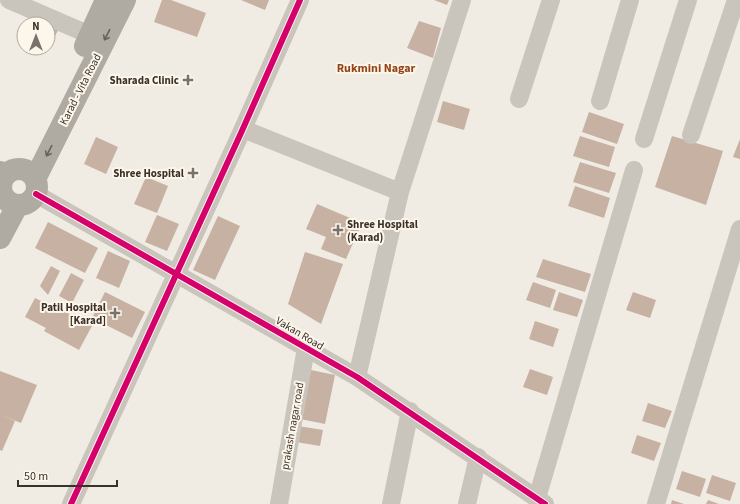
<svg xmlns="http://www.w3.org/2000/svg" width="740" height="504" viewBox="0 0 740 504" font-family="'Source Sans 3',sans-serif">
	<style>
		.building { fill: #c6b1a3 }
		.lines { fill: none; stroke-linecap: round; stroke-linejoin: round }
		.minor { stroke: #c9c4bc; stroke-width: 18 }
		.major { stroke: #aea8a1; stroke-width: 22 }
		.highway { stroke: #afaaa2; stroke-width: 22 }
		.cycleway-casing { stroke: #fcf6eb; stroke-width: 8 }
		.cycleway { stroke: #d6006c; stroke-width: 6 }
		.oneway { stroke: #696159 }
		.poi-dot { fill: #7a726a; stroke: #fcf6eb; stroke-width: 1.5 }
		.labels { text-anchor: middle; stroke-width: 4; stroke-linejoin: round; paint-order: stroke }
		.poi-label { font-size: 11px; font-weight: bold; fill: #3b3129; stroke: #fcf6eb; text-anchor: end }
		.street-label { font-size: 11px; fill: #3b3129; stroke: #fcf6eb }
		.neighbourhood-label { font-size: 12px; font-weight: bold; fill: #944418; stroke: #fcf6eb }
	</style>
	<rect width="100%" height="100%" fill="#f0ece3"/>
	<path class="building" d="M162 0H171L206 13 197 37 154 22Z
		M241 0H269L265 10Z
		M434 0H449L447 5Z
		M33 14 59 29 48 47V24H27Z
		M419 21 441 28 433 58 407 48Z
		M443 101 470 109 464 130 437 122Z
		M589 112 624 124 617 144 582 132Z
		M580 136 615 147 609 167 573 156Z
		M672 136 723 151 706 205 655 187Z
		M96 137 118 147 106 174 84 164Z
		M740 139V159L733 157Z
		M580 162 616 173 609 193 573 182Z
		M146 177 168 186 157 213 134 204Z
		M575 186 610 198 604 218 568 206Z
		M317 204 362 223 346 259 321 249 326 237 306 229Z
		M157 215 179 224 167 251 145 242Z
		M218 216 240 226 215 280 193 270Z
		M48 222 98 248 85 273 35 248Z
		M108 251 130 261 119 288 96 278Z
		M305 252 343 264 321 324 288 304Z
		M543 259 591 274 585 292 536 277Z
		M51 266 60 271 48 295 40 286Z
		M71 273 84 280 72 303 59 296Z
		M533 282 556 290 550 308 526 300Z
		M105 292 145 312 132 338 92 318Z
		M559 292 583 300 577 317 553 310Z
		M633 292 656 300 650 318 626 310Z
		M35 298 53 307 54 311 56 307 92 326 79 350 44 331 46 328 25 317Z
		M535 321 559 329 553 347 529 339Z
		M530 369 553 377 547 395 523 387Z
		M311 370 335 375 325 424 300 419Z
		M0 371 37 385 21 423 1 415 15 421 2 451 0 450Z
		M648 403 672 411 665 428 642 421Z
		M298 426 323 430 320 446 296 442Z
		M637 435 661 443 654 461 631 453Z
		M682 471 706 479 700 497 676 489Z
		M712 475 736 483 730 501 706 493Z
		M672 500 684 504H671Z
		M708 500 719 504H706Z"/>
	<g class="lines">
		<path class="minor" d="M9 0 90 35
			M519 99 551 0
			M600 101 630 0
			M243 129 400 192
			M691 135 736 0
			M644 139 688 0
			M36 194 357 377 545 504
			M357 377 400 192 462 0
			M537 498 634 170
			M71 504 241 133 300 0
			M279 504 306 348
			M391 504 410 411
			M467 504 478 457
			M656 504 740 229"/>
		<path class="major" d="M0 172 4 176"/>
		<path class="highway" d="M85 46 106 0
			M1 187a18 18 0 1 1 36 0a18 18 0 1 1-36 0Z
			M35 179 125 0
			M0 238 17 206"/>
		<defs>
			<path id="cycleway" d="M36 194 357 377 545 504
				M71 504 241 133 300 0"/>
		</defs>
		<use href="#cycleway" class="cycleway-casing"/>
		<use href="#cycleway" class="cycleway"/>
	</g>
	<defs><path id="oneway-shaft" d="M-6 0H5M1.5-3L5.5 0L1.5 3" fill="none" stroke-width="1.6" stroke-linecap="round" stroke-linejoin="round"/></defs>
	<g class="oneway">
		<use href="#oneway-shaft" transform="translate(107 35) rotate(117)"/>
		<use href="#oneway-shaft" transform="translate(49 151) rotate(117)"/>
	</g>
	<g class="poi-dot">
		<path d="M186 74h4v4h4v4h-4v4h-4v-4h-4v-4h4z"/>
		<path d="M191 167h4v4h4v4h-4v4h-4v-4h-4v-4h4z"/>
		<path d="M336 224h4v4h4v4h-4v4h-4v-4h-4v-4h4z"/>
		<path d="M113 307h4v4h4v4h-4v4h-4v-4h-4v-4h4z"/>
	</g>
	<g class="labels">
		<g class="poi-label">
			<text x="179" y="84">Sharada Clinic</text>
			<text x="184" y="177">Shree Hospital</text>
			<text x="347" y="228" text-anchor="start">Shree Hospital<tspan x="347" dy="13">(Karad)</tspan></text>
			<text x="106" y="311">Patil Hospital<tspan x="106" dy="13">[Karad]</tspan></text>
		</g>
		<g class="street-label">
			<text transform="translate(80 89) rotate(-63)" y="4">Karad - Vita Road</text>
			<text transform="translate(300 333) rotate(31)" y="4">Vakan Road</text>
			<text transform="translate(292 426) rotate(-80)" y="4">prakash nagar road</text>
		</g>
		<g class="neighbourhood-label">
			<text x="376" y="72">Rukmini Nagar</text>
		</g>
	</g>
	<g transform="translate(36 36)"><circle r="19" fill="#fcf6eb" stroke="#afa79d"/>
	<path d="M0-3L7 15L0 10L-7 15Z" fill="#7a726a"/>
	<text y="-6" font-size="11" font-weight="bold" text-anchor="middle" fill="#3b3129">N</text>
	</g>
	<path d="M18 480v6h99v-6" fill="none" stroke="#3b3129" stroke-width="2"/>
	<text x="24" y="480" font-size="12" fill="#3b3129" stroke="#fcf6eb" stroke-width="3" paint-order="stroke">50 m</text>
</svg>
